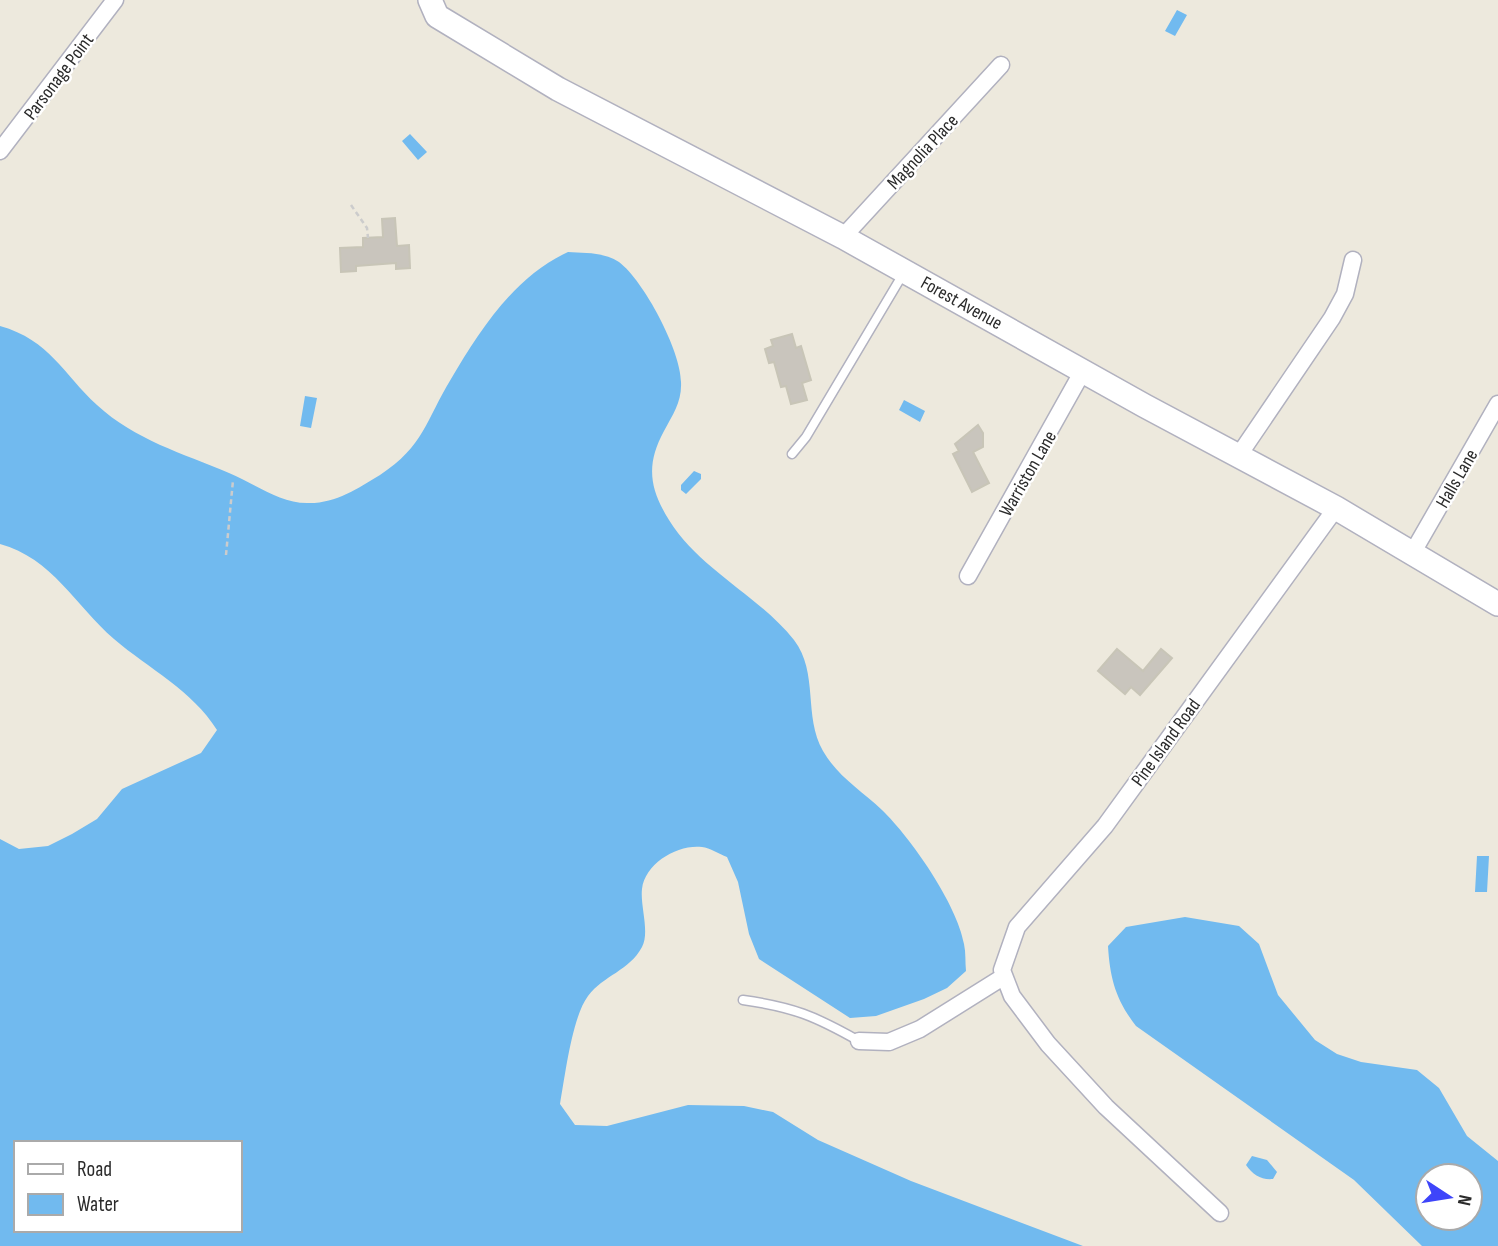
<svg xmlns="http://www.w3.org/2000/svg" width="1498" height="1246" viewBox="0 0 1498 1246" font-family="'Sofia Sans Condensed',sans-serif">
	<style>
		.water { fill: #71baef; fill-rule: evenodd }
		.building { fill: #c9c5bd; stroke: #c8c5b7; stroke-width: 2 }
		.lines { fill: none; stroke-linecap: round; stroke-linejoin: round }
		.lane-casing { stroke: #b1b1bf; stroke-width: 11 }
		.street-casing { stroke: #b1b1bf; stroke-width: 19 }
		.secondary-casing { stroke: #b1b1bf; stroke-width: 26 }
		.path { stroke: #ccc; stroke-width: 2.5; stroke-dasharray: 5 3.5; stroke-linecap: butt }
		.lane { stroke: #fff; stroke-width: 8 }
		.street { stroke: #fff; stroke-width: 16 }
		.secondary { stroke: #fff; stroke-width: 23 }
		.labels { text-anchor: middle; stroke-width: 5; stroke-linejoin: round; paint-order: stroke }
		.street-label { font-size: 19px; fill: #2b2b2b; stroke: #fff }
	</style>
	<rect width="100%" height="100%" fill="#ede9dd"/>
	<path class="water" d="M1177 10 1187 15 1175 36 1165 31Z
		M410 134 427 152 418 160 402 141Z
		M568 252C584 253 604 252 619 262 644 281 681 351 681 382 682 402 673 414 664 431 646 464 649 488 669 520 699 569 758 595 794 640 819 673 803 716 823 751 838 777 861 790 882 810 911 838 957 904 964 944 966 953 965 962 966 971L947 988 924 999 876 1016 850 1018 759 959 749 934 738 882 727 857C719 854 710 848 702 847 678 844 645 863 642 889 640 906 650 932 642 947 629 971 604 975 588 996 572 1017 565 1077 560 1104L575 1125 607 1126 688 1105 744 1106 773 1112 818 1140 911 1181 1083 1246H0V839L19 849 48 846 72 834 97 819 122 789 201 753 217 730C192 690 149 669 114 639 76 606 52 558 0 544V326C50 340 63 374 97 405 135 440 182 453 229 473 254 483 279 503 307 503 335 504 357 489 380 475 424 446 426 420 451 379 480 330 515 276 568 252ZM16 1143H240V1230H16Z
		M305 396 317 398 311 428 300 426Z
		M904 400 925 411 920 422 899 410Z
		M694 471 701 474V479L686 494 681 490V485Z
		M1477 856H1489L1487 892H1475Z
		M1185 917 1239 926 1259 944 1278 995 1315 1040 1337 1054 1361 1062 1417 1070 1439 1088 1467 1136 1498 1161V1246H1422L1354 1180 1136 1026C1116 1000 1110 979 1108 946L1126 927ZM1428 1176H1470V1218H1428Z
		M1252 1156 1267 1160 1277 1172 1273 1179C1261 1180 1253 1175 1246 1165Z"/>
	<path class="building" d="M395 218 397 246 409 245 410 268 396 269V263L356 266V271L341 272 340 248 363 247V238L383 237 382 219Z
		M792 334 796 348 801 346 811 380 802 383 807 400 791 404 786 386 781 387 774 362 769 363 765 349 773 346 771 340Z
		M978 425 983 433V447L973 452 989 483 972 492 953 454 959 451 955 444Z
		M1117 649 1143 671 1161 649 1172 658 1140 695 1131 687 1125 694 1098 671Z"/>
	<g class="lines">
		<defs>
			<path id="lane" d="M792 454 806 437 903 274
				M743 1000C793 1007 815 1016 859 1041"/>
			<path id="street" d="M0 151 115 0
				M843 237 1001 65
				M1239 455 1332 318 1345 294 1353 260
				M1413 552 1498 404
				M968 576 1084 369
				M859 1041 889 1042 920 1029 1003 977
				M1220 1213 1106 1107 1048 1044 1012 996 1002 970 1017 927 1105 826 1336 508"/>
			<path id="secondary" d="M430 0 437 16 558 89 843 237 1145 406 1336 508 1498 604"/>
		</defs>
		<use href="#lane" class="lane-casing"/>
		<use href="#street" class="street-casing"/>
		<use href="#secondary" class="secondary-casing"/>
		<path class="path" d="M351 205 367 228 368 238
			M226 555 233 480"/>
		<use href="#lane" class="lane"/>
		<use href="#street" class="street"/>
		<use href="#secondary" class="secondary"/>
	</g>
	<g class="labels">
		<g class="street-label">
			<text transform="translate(58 76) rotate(-53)" y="7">Parsonage Point</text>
			<text transform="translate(922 151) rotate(-47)" y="7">Magnolia Place</text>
			<text transform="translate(962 302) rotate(29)" y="7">Forest Avenue</text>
			<text transform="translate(1027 473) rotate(-60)" y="7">Warriston Lane</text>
			<text transform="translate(1456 478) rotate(-60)" y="7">Halls Lane</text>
			<text transform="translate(1165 742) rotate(-54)" y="7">Pine Island Road</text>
		</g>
	</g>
	<rect x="14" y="1141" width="228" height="91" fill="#ffffff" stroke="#aaaaaa" stroke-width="2"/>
	<rect x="28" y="1164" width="35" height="10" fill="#ffffff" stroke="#aaaaaa" stroke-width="2"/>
	<text x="77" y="1176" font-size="21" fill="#2b2b2b">Road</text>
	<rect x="28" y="1194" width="35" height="21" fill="#71baef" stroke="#aaaaaa" stroke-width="2"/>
	<text x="77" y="1211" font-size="21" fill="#2b2b2b">Water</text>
	<g transform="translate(1449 1197) rotate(102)"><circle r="33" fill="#ffffff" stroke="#aaaaaa" stroke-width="2"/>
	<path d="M0-5L12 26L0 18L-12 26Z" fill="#3e45fa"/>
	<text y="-10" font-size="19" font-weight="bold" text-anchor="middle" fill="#2b2b2b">N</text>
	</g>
</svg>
